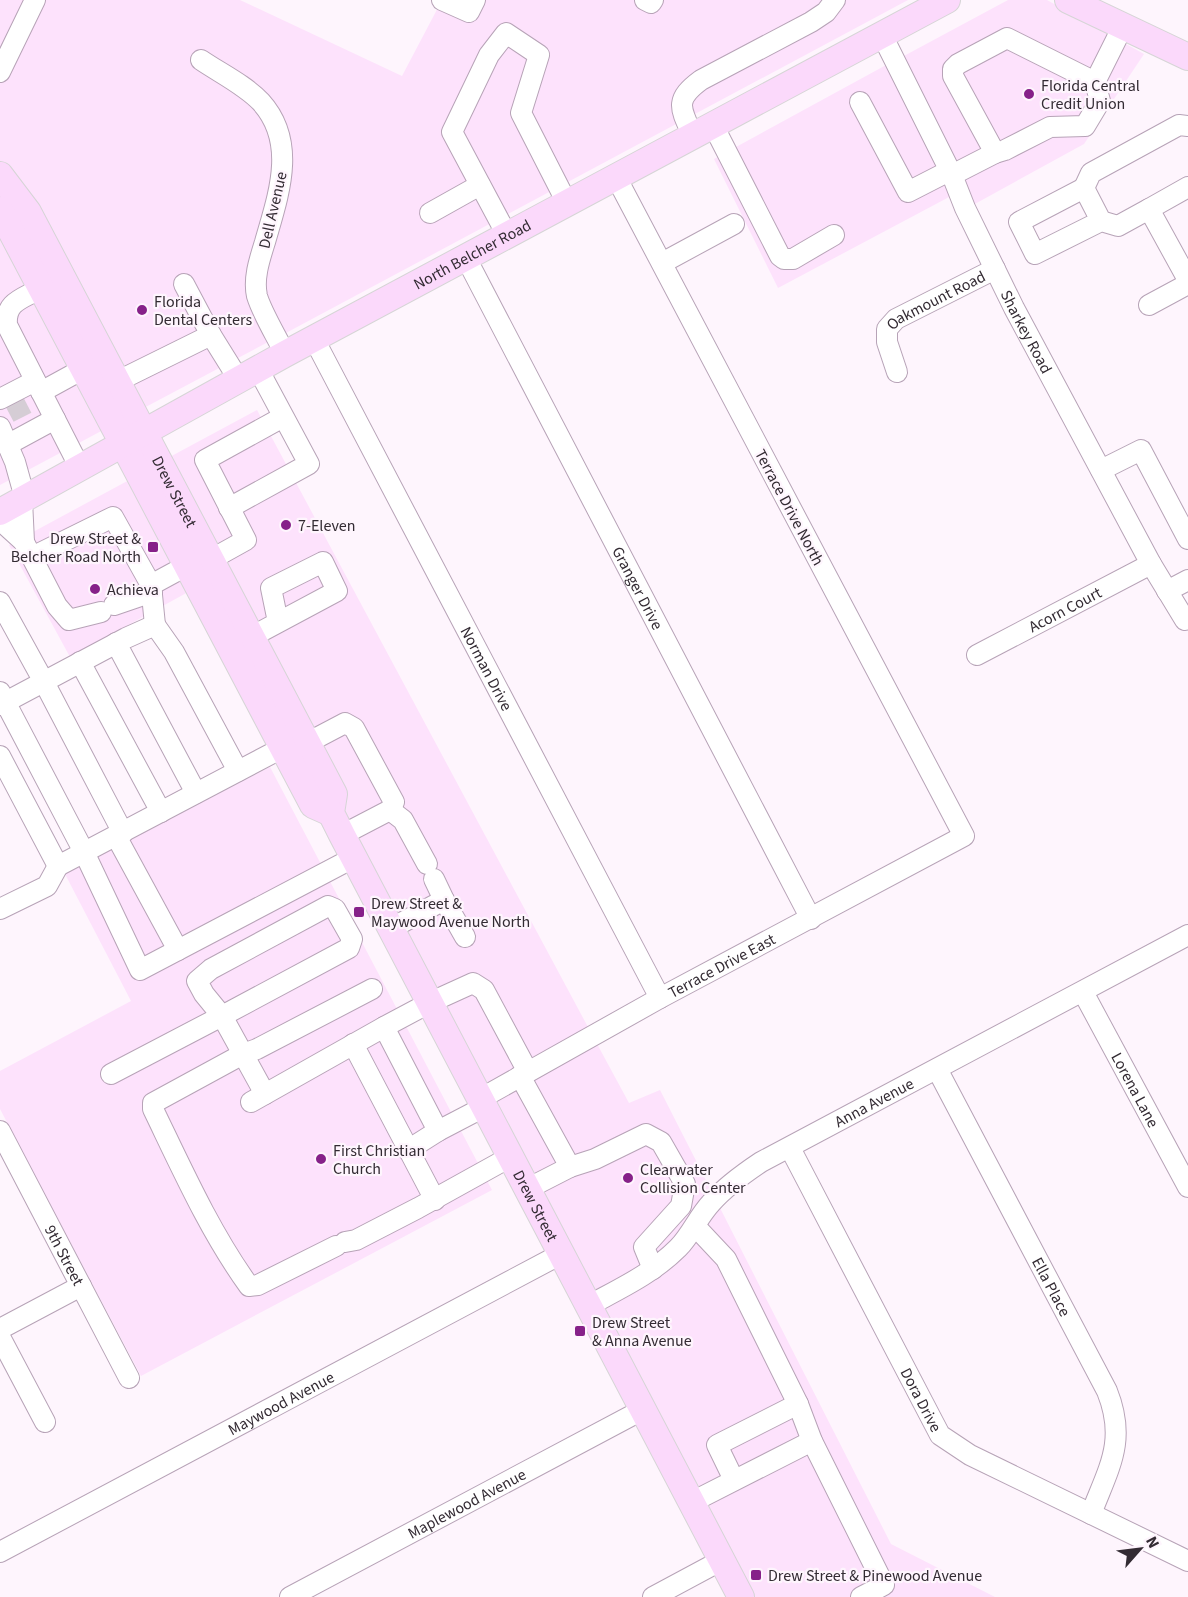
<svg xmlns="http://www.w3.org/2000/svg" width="1188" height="1597" viewBox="0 0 1188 1597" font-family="'Source Sans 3',sans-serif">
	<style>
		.built { fill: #fde2fc }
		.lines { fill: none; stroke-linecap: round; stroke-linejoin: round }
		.minor-tunnel { stroke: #d5cdd5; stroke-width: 20; stroke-dasharray: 20 10; stroke-linecap: butt }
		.minor-casing { stroke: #b7a3b7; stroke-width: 22 }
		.major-casing { stroke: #d6d5d6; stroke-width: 28 }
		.minor { stroke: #fff; stroke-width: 20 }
		.major { stroke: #fbd9fb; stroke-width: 26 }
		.poi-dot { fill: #862189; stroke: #fef5fd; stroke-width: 2 }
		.labels { text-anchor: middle; stroke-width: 4.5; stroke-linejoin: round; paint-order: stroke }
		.poi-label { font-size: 16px; fill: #332b33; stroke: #fef5fd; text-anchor: start }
		.street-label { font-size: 16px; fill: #332b33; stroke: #fef5fd }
	</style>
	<rect width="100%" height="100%" fill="#fef5fd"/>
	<path class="built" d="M0 0H240L402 76 442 0H908L284 334 265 294 264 279 289 186 291 157 287 132 279 114 266 96 248 82 199 50 190 63 238 94 254 107 266 122 272 138 275 159 273 186 248 281 250 300 270 341 140 410 35 208 0 162Z
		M1008 0H1047L1144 54 1084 144 973 205 902 57Z
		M888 64 951 196 778 288 714 159Z
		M0 228 105 429 0 485Z
		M257 410 589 1029 483 1089 166 459Z
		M131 479 190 591 70 657 9 545Z
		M270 767 492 1190 141 1376 0 1109V1071L131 1001 65 874Z
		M596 1042 629 1103 660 1090 712 1192 674 1242 659 1256 592 1295 490 1101Z
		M719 1206 891 1544 995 1597H751L598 1308Z"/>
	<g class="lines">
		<path class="minor-tunnel" d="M9 413 34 400"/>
		<defs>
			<g id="minor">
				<path d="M442 0 469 12 475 0"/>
				<path d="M645 0 651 3 653 0"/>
				<path id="s1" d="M882 35 952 175 965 208 1014 308 1151 564 1185 620"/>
				<path d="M201 60C220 73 245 85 261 102 298 143 278 196 265 242 260 258 253 278 257 296 262 313 277 337 285 354"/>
				<path d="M0 72 35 0"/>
				<path d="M860 102 908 192 949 171"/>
				<path d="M713 125 780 256 784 259H793L834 235"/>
				<path d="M693 136C680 108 674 100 701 80L811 22 826 12 835 0"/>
				<path d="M995 153 1005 150 1050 127 1085 126 1100 101 1095 82 1123 26"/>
				<path d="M952 175 995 153 953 76V69L958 64 1007 38 1095 82"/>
				<path d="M1188 187 1149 209 1188 280"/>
				<path d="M1084 188 1091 173 1179 125 1188 126"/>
				<path d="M430 213 480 185"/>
				<path d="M1101 221 1084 188 1019 222 1035 254 1101 221 1118 226 1149 209"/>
				<path d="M507 235 452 132 489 55 506 33 539 55 521 113 567 203"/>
				<path id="s2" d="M466 258 811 919"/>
				<path d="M662 263 734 224"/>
				<path d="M184 284 211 335"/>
				<path d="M41 288C23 299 5 301 7 325L80 468"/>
				<path d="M1149 305 1188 284"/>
				<path id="s3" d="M314 339 660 998"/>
				<path id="s4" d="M897 372 887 342V329L896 319 995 269"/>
				<path d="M116 382 211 335 239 380"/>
				<path d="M41 392 83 369"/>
				<path d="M0 399 35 381"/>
				<path d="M0 427 15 462 25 498"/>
				<path d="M7 445 55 419"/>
				<path d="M1101 470 1141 450 1188 539"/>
				<path d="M22 500 24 542 57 606 69 620 101 612"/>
				<path d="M229 508 309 464 258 369"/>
				<path d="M0 520 24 542"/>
				<path d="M32 557 113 517 151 585"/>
				<path d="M210 560 246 540 205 460 283 417"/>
				<path d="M1167 591 1188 580"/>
				<path d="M0 602 44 682 123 833"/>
				<path d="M114 605 152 592"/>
				<path d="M155 625 151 585 186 566"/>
				<path d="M251 637 337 591 323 562 271 588 278 622"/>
				<path d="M116 643 196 793"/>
				<path id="s5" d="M977 655 1151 564"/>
				<path d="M80 662 161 812"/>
				<path d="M0 692 84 852 140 970 353 858"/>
				<path d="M0 705 126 638 155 625 174 652 238 771"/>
				<path d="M307 743 345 723 354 728 394 802 390 810 342 835"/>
				<path d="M0 756 58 866 282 748"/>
				<path d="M390 810 403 820 427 864"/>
				<path d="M116 836 178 950"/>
				<path d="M434 879 444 900"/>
				<path d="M328 906 335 909 352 939 349 948 222 1016 204 994 197 981 211 969Z"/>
				<path d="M0 909 47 886 58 866"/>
				<path d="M390 929 444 900 465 937"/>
				<path id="s6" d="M1083 992 1188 1187"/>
				<path d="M384 1027 438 1131 484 1107"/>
				<path d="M353 1044 435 1200"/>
				<path id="s7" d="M937 1069 1107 1391C1127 1441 1109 1467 1091 1514"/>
				<path d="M111 1074 222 1016 265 1094"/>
				<path d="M520 1076 570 1167 595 1159 646 1134 661 1142 685 1184 681 1206 644 1247 653 1269"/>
				<path id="s8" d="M480 1099 660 998 964 836 616 177"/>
				<path d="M251 1102 384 1027 429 1003 473 983 484 990 528 1072"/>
				<path id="s9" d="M0 1131 129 1378"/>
				<path id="s10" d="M790 1148 940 1435 970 1455 1188 1561"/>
				<path d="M408 1150 438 1131"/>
				<path d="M527 1189 570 1167"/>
				<path d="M695 1226 726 1259 798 1404 812 1441 884 1585 861 1597"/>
				<path d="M345 1242 356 1240 418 1208 510 1157"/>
				<path d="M336 1246 258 1285 249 1286C210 1232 182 1169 153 1109V1103L243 1054 257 1049 372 989"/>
				<path id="s11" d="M588 1306C619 1289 652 1274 678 1248 691 1235 698 1217 711 1203 725 1187 743 1174 761 1162L1188 935"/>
				<path d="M0 1329 81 1286"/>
				<path d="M0 1337 45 1422"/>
				<path d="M734 1480 717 1445 798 1404"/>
				<path d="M692 1502 812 1441"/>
				<path id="s12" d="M0 1552 561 1254"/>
				<path id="s13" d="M290 1597 642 1410"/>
				<path d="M653 1597 722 1560"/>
			</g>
			<g id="major">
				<path d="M1068 0 1188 57"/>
				<path id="s14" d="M0 175 28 212 334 794 331 813 342 835 741 1597"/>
				<path d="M0 210 313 805 331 813"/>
				<path id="s15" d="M0 512 285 354 947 0"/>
			</g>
		</defs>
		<use href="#minor" class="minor-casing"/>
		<use href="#major" class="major-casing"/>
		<use href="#minor" class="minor"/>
		<use href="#major" class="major"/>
	</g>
	<g class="poi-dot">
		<circle cx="1029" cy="94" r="6"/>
		<circle cx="142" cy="310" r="6"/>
		<circle cx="286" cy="525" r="6"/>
		<rect x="147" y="541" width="12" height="12" rx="3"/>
		<circle cx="95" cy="589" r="6"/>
		<rect x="353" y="906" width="12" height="12" rx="3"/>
		<circle cx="321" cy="1159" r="6"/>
		<circle cx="628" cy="1178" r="6"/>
		<rect x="574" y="1325" width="12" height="12" rx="3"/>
		<rect x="750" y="1569" width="12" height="12" rx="3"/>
	</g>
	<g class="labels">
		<g class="poi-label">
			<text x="1041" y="91">Florida Central<tspan x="1041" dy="18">Credit Union</tspan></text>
			<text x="154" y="307">Florida<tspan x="154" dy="18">Dental Centers</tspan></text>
			<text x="298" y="531">7-Eleven</text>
			<text x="141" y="544" text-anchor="end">Drew Street &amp;<tspan x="141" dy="18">Belcher Road North</tspan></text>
			<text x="107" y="595">Achieva</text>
			<text x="371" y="909">Drew Street &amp;<tspan x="371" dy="18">Maywood Avenue North</tspan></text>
			<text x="333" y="1156">First Christian<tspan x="333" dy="18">Church</tspan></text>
			<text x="640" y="1175">Clearwater<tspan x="640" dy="18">Collision Center</tspan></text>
			<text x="592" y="1328">Drew Street<tspan x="592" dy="18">&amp; Anna Avenue</tspan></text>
			<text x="768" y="1581">Drew Street &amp; Pinewood Avenue</text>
		</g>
		<g class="street-label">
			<text transform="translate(272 210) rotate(-77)" y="6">Dell Avenue</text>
			<text dy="6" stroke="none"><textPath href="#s15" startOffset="538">North Belcher Road</textPath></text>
			<text dy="6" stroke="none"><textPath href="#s4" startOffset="102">Oakmount Road</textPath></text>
			<text dy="6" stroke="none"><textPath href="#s1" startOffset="330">Sharkey Road</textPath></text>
			<text dy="6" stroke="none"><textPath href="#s14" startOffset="362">Drew Street</textPath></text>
			<text transform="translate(790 507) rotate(62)" y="6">Terrace Drive North</text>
			<text dy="6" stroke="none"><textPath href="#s2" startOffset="372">Granger Drive</textPath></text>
			<text dy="6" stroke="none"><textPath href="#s5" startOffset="99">Acorn Court</textPath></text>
			<text dy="6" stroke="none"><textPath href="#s3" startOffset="372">Norman Drive</textPath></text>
			<text dy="6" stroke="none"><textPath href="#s8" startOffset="276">Terrace Drive East</textPath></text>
			<text dy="6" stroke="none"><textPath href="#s6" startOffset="111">Lorena Lane</textPath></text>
			<text dy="6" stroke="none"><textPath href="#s11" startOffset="356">Anna Avenue</textPath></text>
			<text dy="6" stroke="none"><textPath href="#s14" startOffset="1166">Drew Street</textPath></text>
			<text dy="6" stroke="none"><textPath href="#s9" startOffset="140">9th Street</textPath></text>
			<text dy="6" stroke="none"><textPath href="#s7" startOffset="246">Ella Place</textPath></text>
			<text dy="6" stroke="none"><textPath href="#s10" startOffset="284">Dora Drive</textPath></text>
			<text dy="6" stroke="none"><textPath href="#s12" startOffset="318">Maywood Avenue</textPath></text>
			<text dy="6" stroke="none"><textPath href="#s13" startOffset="200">Maplewood Avenue</textPath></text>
		</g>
	</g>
	<g transform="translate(1140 1549) rotate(62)" stroke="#fef5fd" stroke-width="4.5" paint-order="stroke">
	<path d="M0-4.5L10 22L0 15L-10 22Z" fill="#332b33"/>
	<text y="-9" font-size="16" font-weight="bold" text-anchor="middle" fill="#332b33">N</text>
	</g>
</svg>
